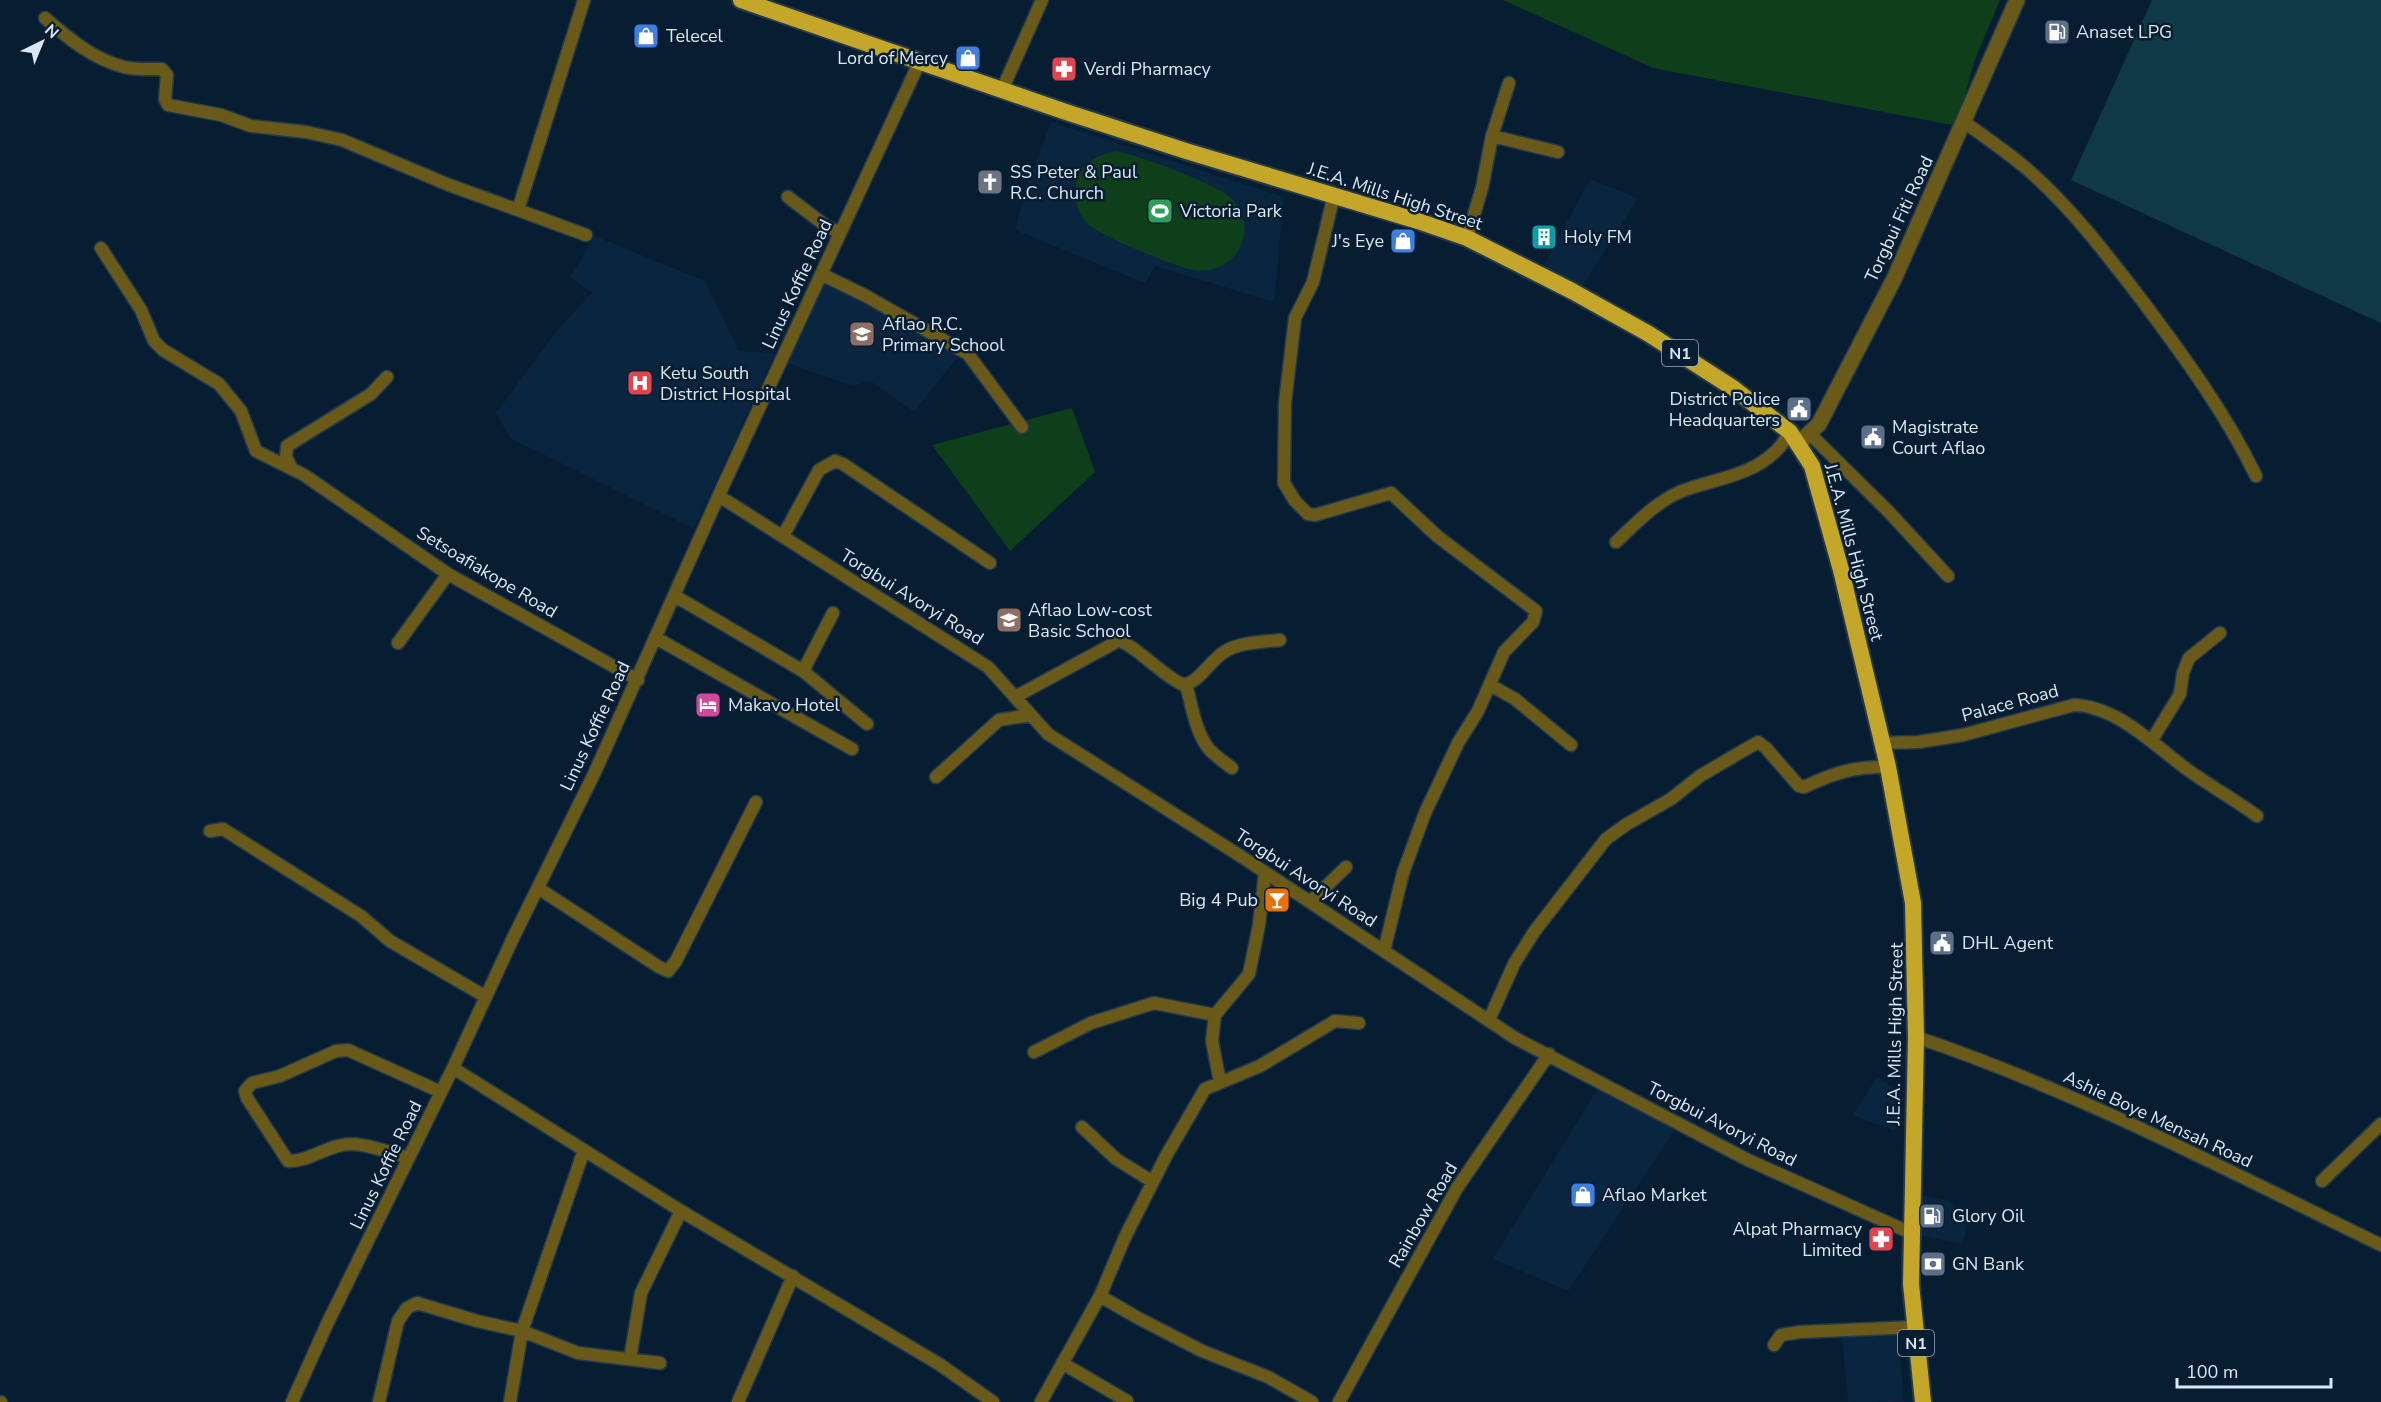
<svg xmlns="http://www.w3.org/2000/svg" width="2381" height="1402" viewBox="0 0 2381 1402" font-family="'Nunito Sans',sans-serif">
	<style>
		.built { fill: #09253f }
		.green { fill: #0e3e1a }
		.water { fill: #0e3945 }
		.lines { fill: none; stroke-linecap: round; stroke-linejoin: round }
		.minor-casing { stroke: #24394c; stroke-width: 15 }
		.tertiary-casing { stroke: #24394c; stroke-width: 18 }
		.trunk-casing { stroke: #24394c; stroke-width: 20 }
		.minor { stroke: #6a5a1a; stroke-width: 12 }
		.tertiary { stroke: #6a5a1a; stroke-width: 15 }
		.trunk { stroke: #c4a629; stroke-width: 16 }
		.labels { text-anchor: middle; stroke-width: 5; stroke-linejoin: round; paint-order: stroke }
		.shield { fill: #071d31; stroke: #9aaaba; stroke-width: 1.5 }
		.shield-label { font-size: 16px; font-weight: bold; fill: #d9e7f5 }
		.poi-label { font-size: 18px; fill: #d9e7f5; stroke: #071d31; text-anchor: start }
		.street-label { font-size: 18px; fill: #d9e7f5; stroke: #071d31 }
	</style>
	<rect width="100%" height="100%" fill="#071d31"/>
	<path class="built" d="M1051 122 1284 197 1274 302 1155 266 1145 283 1015 230 1026 188Z
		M1590 179 1638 198 1582 287 1544 265Z
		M595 236 705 281 739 351 775 353 694 529 510 438 496 413 559 328 592 293 570 277Z
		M827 279 960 354 914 412 870 381 853 386 784 362Z
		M1877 1077 1901 1093 1895 1131 1853 1115Z
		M1598 1088 1675 1130 1568 1291 1493 1259Z
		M1923 1195 1950 1201 1968 1217 1963 1244 1918 1235Z
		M1898 1330 1904 1401 1848 1402 1842 1335Z"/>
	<path class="green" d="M1503 0H2000L1974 62 1957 126 1653 68Z
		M1115 151C1136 154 1220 185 1232 199 1263 232 1232 280 1189 269 1172 265 1100 236 1089 225 1077 214 1074 199 1076 184 1079 164 1098 155 1115 151Z
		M1072 408 1095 472 1010 551 932 445Z"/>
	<path class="water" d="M2152 0H2381V323L2071 180Z"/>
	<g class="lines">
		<defs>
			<path id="minor" d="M45 18C69 39 93 59 124 67 136 70 150 69 162 69L167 75 165 99 168 105 221 115 251 126 306 132 342 140 449 185 518 210 584 0
				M1002 90 1042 0
				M1964 122C1985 137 2007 152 2027 169 2071 207 2108 256 2144 303 2185 358 2226 414 2256 476
				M1492 136 1558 152
				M1334 195 1313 282 1295 318 1285 403 1284 483 1295 501 1308 514 1315 515 1391 493 1437 536 1536 611 1533 622 1504 652 1478 711 1458 743 1425 813 1403 873 1384 951
				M788 197 826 226 840 233
				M518 210 586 235
				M1467 238 1482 188 1492 136 1509 83
				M101 248 141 310 154 341 163 350 219 384 241 411 256 451 304 475 448 574 638 680
				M821 274 866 296 968 354 1022 427
				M1810 434 1888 511 1948 576
				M292 469 286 457 287 446 371 394 387 377
				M719 496 988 667 1048 734 1242 857 1515 1038 1748 1160 1911 1233
				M783 536 819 470 835 461 843 464 990 563
				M1616 542C1635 524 1657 501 1682 491 1714 479 1751 476 1776 451 1782 445 1786 438 1790 432
				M675 596 803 671 867 724
				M656 638 852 749
				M398 643 448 574
				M803 671 833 613
				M1186 685C1192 705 1195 732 1209 749 1215 756 1224 762 1232 768
				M1490 685 1515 699 1571 745
				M1015 697 1118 641C1131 641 1166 679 1184 685 1200 681 1210 661 1224 652 1239 642 1263 642 1280 640
				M2152 740 2180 694 2183 673 2189 658 2220 633
				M1883 743 1919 742 1963 735 2074 705C2117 706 2155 746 2188 770 2210 786 2234 799 2257 816
				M936 777 999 720 1031 715
				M210 831 223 829 361 916 390 941 486 997
				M538 888 659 967 668 971 676 961 756 802
				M1310 902 1346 867
				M1215 1015 1212 1041 1220 1082
				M1489 1020 1514 964 1534 932 1606 839 1627 824 1671 799 1700 776 1758 742 1766 748 1799 786 1804 787C1834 773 1855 766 1888 767
				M1916 1037C2077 1091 2228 1171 2381 1245
				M1034 1052 1091 1023 1154 1003 1215 1015 1249 974 1259 925 1265 872
				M453 1068 681 1211 939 1364 993 1402
				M1082 1127 1116 1159 1153 1182
				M409 1158C391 1153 371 1145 353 1144 330 1143 310 1162 288 1161L247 1098 245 1091 252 1083 280 1076 336 1051 348 1050 441 1092
				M2322 1181 2381 1124
				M1100 1296 1138 1318 1202 1351 1268 1377 1312 1402
				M1774 1345 1781 1335 1800 1332 1914 1327
				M630 1359 641 1293 681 1211
				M1062 1363 1127 1401
				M0 1402H1
				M292 1402 327 1324 453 1068 514 936 595 772 723 486 920 61
				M379 1402 398 1321 407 1308 417 1303 477 1321 522 1331 578 1353 660 1363
				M510 1402 522 1331 584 1150
				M738 1402 793 1276
				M1041 1402 1100 1296 1125 1237 1166 1156 1205 1089 1260 1066 1335 1021 1359 1023
				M1339 1402 1457 1188 1549 1054"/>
			<path id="tertiary" d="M1798 444 1819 424 1894 279 2017 0"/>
			<path id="trunk" d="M741 0 1063 111 1186 151 1418 221 1467 238 1572 291 1649 334 1733 388 1790 432 1812 466 1841 570 1888 767 1913 903 1916 1037 1911 1284 1923 1402"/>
		</defs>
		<use href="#minor" class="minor-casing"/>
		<use href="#tertiary" class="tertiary-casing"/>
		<use href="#trunk" class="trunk-casing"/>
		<use href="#minor" class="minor"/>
		<use href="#tertiary" class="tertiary"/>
		<use href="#trunk" class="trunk"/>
	</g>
	<defs>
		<symbol id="fuel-square" viewBox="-11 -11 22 22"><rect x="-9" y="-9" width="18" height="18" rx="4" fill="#5c6f8a" stroke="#071d31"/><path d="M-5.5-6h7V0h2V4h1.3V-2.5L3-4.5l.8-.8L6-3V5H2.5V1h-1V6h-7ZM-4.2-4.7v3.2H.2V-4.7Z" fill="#fff"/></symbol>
		<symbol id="shop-square" viewBox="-11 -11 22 22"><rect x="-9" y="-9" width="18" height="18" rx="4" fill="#3f7fe0" stroke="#071d31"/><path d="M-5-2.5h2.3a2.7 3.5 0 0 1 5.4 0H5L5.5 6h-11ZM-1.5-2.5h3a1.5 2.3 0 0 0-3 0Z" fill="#fff"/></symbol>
		<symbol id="pharmacy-square" viewBox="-11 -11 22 22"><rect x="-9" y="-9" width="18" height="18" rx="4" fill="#e0444e" stroke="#071d31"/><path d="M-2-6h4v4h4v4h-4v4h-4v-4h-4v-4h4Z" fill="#fff"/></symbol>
		<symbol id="church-square" viewBox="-11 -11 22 22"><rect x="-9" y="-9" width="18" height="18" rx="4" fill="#6b7280" stroke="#071d31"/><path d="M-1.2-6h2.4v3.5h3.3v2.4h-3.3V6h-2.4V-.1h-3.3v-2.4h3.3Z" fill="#fff"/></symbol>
		<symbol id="stadium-square" viewBox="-11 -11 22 22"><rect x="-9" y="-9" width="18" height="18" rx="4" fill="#2e9e5b" stroke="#071d31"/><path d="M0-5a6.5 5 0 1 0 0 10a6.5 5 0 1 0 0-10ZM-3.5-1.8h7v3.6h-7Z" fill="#fff"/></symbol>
		<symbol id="building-square" viewBox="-11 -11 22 22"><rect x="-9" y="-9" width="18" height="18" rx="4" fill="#0f9aa8" stroke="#071d31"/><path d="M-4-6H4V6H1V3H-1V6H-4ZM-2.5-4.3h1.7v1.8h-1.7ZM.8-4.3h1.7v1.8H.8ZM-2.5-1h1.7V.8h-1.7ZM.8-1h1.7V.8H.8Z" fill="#fff"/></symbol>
		<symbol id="school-square" viewBox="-11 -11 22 22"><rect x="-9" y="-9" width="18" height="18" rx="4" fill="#8d6e63" stroke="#071d31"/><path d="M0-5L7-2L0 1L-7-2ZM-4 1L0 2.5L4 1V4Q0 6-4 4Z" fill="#fff"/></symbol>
		<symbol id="hospital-square" viewBox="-11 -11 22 22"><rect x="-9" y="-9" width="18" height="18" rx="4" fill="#e0444e" stroke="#071d31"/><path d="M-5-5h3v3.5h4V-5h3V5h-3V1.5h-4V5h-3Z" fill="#fff"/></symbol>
		<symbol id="civic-square" viewBox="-11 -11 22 22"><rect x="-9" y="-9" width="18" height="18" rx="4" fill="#5c6f8a" stroke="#071d31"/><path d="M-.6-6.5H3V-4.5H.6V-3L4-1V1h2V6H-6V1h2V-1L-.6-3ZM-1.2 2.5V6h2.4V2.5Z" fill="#fff"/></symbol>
		<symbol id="hotel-square" viewBox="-11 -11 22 22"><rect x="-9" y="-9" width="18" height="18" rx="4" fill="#d1479c" stroke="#071d31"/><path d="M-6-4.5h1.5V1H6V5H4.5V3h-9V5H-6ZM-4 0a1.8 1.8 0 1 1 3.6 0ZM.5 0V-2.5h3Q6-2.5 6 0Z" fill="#fff"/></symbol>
		<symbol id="bar-square" viewBox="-11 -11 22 22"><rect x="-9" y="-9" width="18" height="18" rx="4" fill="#e8710a" stroke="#071d31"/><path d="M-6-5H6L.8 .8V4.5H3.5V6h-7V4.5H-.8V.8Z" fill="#fff"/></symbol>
		<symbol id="bank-square" viewBox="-11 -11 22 22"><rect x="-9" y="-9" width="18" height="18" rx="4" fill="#5c6f8a" stroke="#071d31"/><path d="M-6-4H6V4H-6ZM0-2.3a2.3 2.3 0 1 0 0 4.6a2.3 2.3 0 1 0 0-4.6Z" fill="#fff"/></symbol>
	</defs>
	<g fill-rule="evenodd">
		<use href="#fuel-square" x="2042" y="17" width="30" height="30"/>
		<use href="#shop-square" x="631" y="21" width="30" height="30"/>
		<use href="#shop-square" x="953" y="43" width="30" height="30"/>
		<use href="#pharmacy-square" x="1049" y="54" width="30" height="30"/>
		<use href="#church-square" x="975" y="167" width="30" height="30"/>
		<use href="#stadium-square" x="1145" y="196" width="30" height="30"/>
		<use href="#building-square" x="1529" y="222" width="30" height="30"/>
		<use href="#shop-square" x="1388" y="226" width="30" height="30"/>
		<use href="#school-square" x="847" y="319" width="30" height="30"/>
		<use href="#hospital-square" x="625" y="368" width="30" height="30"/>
		<use href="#civic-square" x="1784" y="394" width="30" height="30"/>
		<use href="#civic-square" x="1858" y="422" width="30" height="30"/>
		<use href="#school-square" x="994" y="605" width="30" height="30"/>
		<use href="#hotel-square" x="693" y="690" width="30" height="30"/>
		<use href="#bar-square" x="1262" y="885" width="30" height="30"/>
		<use href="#civic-square" x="1927" y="928" width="30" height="30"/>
		<use href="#shop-square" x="1568" y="1180" width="30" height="30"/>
		<use href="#fuel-square" x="1917" y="1201" width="30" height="30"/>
		<use href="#pharmacy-square" x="1866" y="1224" width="30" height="30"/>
		<use href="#bank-square" x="1918" y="1249" width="30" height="30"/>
	</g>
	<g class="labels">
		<g class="shield">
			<rect x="1662" y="340" width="36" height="26" rx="4.5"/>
			<rect x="1898" y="1330" width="36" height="26" rx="4.5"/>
		</g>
		<g class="shield-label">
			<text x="1680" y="359">N1</text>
			<text x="1916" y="1349">N1</text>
		</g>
		<g class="poi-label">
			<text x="2076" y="38">Anaset LPG</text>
			<text x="666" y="42">Telecel</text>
			<text x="948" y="64" text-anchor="end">Lord of Mercy</text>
			<text x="1084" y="75">Verdi Pharmacy</text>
			<text x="1010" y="178">SS Peter &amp; Paul<tspan x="1010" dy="21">R.C. Church</tspan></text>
			<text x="1180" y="217">Victoria Park</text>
			<text x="1564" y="243">Holy FM</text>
			<text x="1384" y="247" text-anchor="end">J's Eye</text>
			<text x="882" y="330">Aflao R.C.<tspan x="882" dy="21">Primary School</tspan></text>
			<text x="660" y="379">Ketu South<tspan x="660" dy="21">District Hospital</tspan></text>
			<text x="1780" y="405" text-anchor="end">District Police<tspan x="1780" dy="21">Headquarters</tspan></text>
			<text x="1892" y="433">Magistrate<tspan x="1892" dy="21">Court Aflao</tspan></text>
			<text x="1028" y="616">Aflao Low-cost<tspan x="1028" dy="21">Basic School</tspan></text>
			<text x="728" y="711">Makavo Hotel</text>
			<text x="1258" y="906" text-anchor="end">Big 4 Pub</text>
			<text x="1962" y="949">DHL Agent</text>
			<text x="1602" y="1201">Aflao Market</text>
			<text x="1952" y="1222">Glory Oil</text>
			<text x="1862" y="1235" text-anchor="end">Alpat Pharmacy<tspan x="1862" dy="21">Limited</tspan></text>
			<text x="1952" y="1270">GN Bank</text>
		</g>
		<g class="street-label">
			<text transform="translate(1395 196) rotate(18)" y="6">J.E.A. Mills High Street</text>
			<text transform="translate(1899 219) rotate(-65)" y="6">Torgbui Fiti Road</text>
			<text transform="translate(797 284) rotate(-65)" y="6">Linus Koffie Road</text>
			<text transform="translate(1854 552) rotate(75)" y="6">J.E.A. Mills High Street</text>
			<text transform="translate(487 572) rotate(31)" y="6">Setsoafiakope Road</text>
			<text transform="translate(912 597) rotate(32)" y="6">Torgbui Avoryi Road</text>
			<text transform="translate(2010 703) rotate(-15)" y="6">Palace Road</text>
			<text transform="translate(595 726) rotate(-65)" y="6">Linus Koffie Road</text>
			<text transform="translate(1306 878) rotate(33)" y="6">Torgbui Avoryi Road</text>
			<text transform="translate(1895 1034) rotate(-89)" y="6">J.E.A. Mills High Street</text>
			<text transform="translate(2158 1119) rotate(25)" y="6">Ashie Boye Mensah Road</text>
			<text transform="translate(1722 1124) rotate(27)" y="6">Torgbui Avoryi Road</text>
			<text transform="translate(386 1165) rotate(-64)" y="6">Linus Koffie Road</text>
			<text transform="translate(1423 1215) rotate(-60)" y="6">Rainbow Road</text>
		</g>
	</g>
	<g transform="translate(42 42) rotate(43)" stroke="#071d31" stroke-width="4.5" paint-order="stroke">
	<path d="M0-4.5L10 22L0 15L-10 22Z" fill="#d9e7f5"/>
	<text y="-9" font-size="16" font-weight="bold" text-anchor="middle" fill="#d9e7f5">N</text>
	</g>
	<path d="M2177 1378v9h154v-9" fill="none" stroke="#d9e7f5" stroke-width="3"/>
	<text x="2186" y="1378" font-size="18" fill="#d9e7f5" stroke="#071d31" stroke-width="4.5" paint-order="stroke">100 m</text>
</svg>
